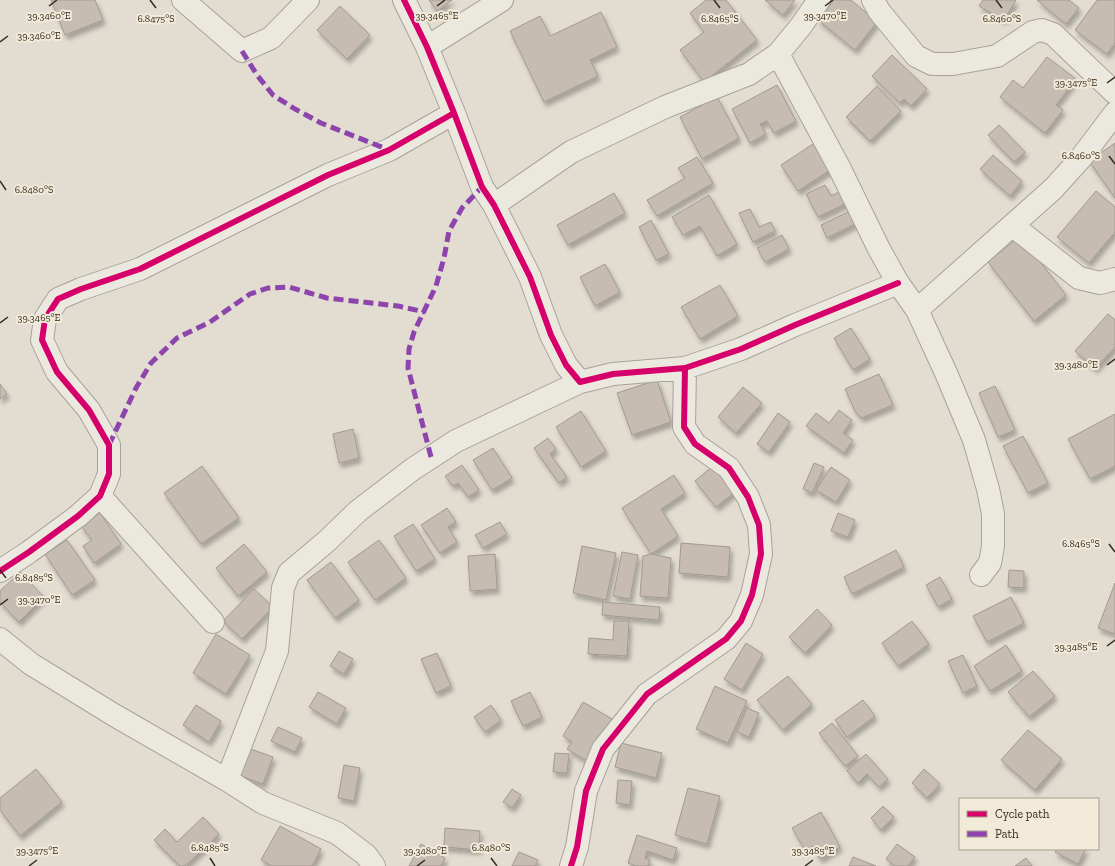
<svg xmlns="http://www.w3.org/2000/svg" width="1115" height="866" viewBox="0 0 1115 866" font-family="'Zilla Slab',serif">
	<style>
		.building { fill: #c6bcb2; stroke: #a29990; filter: url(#shadow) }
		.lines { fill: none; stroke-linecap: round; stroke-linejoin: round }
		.street-casing { stroke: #a8a299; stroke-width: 24 }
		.street { stroke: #ebe8e0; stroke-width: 22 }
		.quiet { stroke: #8e44ad; stroke-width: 5; stroke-dasharray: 10 5; stroke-linecap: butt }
		.cycleway-casing { stroke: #f2ead8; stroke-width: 8 }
		.cycleway { stroke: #d6006c; stroke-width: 6 }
		.ticks { fill: none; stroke: #362b21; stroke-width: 1.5 }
		.ticks-label { font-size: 10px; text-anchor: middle; fill: #362b21; stroke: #f2ead8; stroke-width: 4; stroke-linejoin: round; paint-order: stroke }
	</style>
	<defs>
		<filter id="shadow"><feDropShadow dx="2.5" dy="4.5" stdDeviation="2" flood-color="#0004"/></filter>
	</defs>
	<rect width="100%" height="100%" fill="#e2dcd1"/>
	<path class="building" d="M51 0H95L103 20 65 35Z
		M429 0H452L437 11Z
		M706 0H726L757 40 704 82 680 50 704 32 690 13Z
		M765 0H795L783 15Z
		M834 0H851L877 22 855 50 818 20Z
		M983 0H1016L1004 20 979 6Z
		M1037 0H1069L1079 8 1066 24Z
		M1097 0H1115V43L1107 54 1075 30Z
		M340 6 370 35 347 59 317 30Z
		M601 12 617 47 590 60 598 76 544 102 510 31 540 16 550 36Z
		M892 55 927 89 911 106 904 99 900 103 872 76Z
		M1047 57 1076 79 1056 105 1063 110 1045 133 1000 97 1013 80 1023 88Z
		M777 85 796 121 774 133 767 121 760 124 766 134 750 143 732 109Z
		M877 86 901 111 870 141 846 117Z
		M717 97 739 138 702 159 680 117Z
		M999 125 1025 152 1014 162 988 135Z
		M816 142 833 168 798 191 781 165Z
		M1115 143V198L1089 161Z
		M993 155 1022 181 1010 196 980 169Z
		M697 157 713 183 657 216 647 200 685 178 678 168Z
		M825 185 831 196 841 191 847 203 818 217 806 194Z
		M1096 191 1115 207V232L1089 263 1057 237Z
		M614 193 625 213 568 245 557 225Z
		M709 195 737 244 717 256 700 226 683 235 672 217Z
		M750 209 759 227 771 222 775 231 753 242 739 213Z
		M850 211 857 223 827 238 821 225Z
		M651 220 669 254 656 260 639 227Z
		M782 235 789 249 765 262 757 248Z
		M1020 236 1066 295 1034 321 988 262Z
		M605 264 620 292 595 306 580 277Z
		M720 285 738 316 700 339 681 307Z
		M1108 314 1115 320V347L1095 369 1075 351Z
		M851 328 870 359 853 370 834 338Z
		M879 374 893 405 861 418 855 411 845 389Z
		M657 380 671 422 632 435 617 393Z
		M0 384 7 394 0 399Z
		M995 386 1015 430 998 437 979 393Z
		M743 387 762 403 736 433 718 417Z
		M839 410 852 420 843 433 853 440 844 453 806 426 816 413 829 423Z
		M581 411 606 451 581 467 556 427Z
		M778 413 790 422 769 452 757 444Z
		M1115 414V466L1090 479 1068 439Z
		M353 429 359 458 339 463 333 434Z
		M1023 436 1048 483 1028 493 1003 446Z
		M548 438 556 449 550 454 567 477 559 483 534 448Z
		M493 448 512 478 492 490 473 460Z
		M814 463 824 467 812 493 803 489Z
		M462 465 479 490 468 497 458 483 453 486 445 476Z
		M714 465 735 492 716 507 695 481Z
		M202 466 239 518 201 544 164 493Z
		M831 467 850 480 836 502 816 490Z
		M674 475 685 493 661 509 678 536 651 554 622 508Z
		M447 508 456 522 448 527 457 542 440 553 421 525Z
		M100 513 121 544 94 563 83 546 92 540 81 526Z
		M838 513 855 520 848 537 831 531Z
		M500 522 507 534 483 548 475 535Z
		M413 524 435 559 416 571 394 536Z
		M67 540 95 580 72 595 45 554Z
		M379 540 406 578 375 600 348 562Z
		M681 543 730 547 728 577 679 573Z
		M244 544 267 572 238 596 216 568Z
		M582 546 616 553 606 600 573 593Z
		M896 550 904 567 852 594 844 577Z
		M622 552 638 555 630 599 613 596Z
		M495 554 497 589 470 591 468 556Z
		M651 554 671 558 668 598 640 596 643 556Z
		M331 562 359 600 335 618 307 580Z
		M1009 570 1024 571V588L1008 587Z
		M20 572 44 597 19 622 0 602V591Z
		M940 577 952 599 938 607 926 585Z
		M1115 583V634L1098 628Z
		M254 589 273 607 242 639 223 621Z
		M1011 597 1024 623 987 642 973 616Z
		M603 602 660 607 659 620 602 615Z
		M817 609 832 625 805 653 789 637Z
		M614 621H629L627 656 588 654 589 638 613 640Z
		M912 621 929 644 898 666 882 643Z
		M216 634 250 655 226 694 193 673Z
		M746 643 763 654 742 690 724 679Z
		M1006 645 1022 671 990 691 974 666Z
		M339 651 353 659 344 674 330 666Z
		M437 653 451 686 436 693 421 659Z
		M963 655 977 686 963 693 948 661Z
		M1033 671 1055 696 1029 717 1008 692Z
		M788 676 812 704 783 730 757 700Z
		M715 686 747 701 728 743 696 729Z
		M318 692 346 708 337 724 309 707Z
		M530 692 542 717 523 726 511 701Z
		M863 700 875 716 847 737 835 720Z
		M583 702 612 719 587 761 567 749 572 742 563 736Z
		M196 705 221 721 209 742 183 725Z
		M491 705 501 720 485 732 474 717Z
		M747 708 759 713 749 737 737 732Z
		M832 723 858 756 845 766 819 733Z
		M278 727 302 738 295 752 271 741Z
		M1028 730 1062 759 1035 790 1001 760Z
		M621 743 662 753 656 778 615 767Z
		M248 748 273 757 263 784 238 775Z
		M555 753 569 754 567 773 553 772Z
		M866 754 888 779 879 787 867 774 858 783 847 771Z
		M344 765 360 768 354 801 338 798Z
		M36 769 62 802 20 836 0 810V798Z
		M924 769 940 784 927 798 912 783Z
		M618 780 632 781 630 805 616 803Z
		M688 788 720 796 707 844 675 835Z
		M512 789 521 795 512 808 503 802Z
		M883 806 894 817 881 830 871 818Z
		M821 812 840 847 820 859 813 846 805 850 792 828Z
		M203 817 219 834 185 866H180L154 840 165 829 177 842Z
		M280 826 321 849 312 866H272L261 860Z
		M445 828 480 831 479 850 444 847Z
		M637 835 677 848 673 860 647 851 645 858 650 860 648 866H636L628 863Z
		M421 844 445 858 441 866H409Z
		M897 844 915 857 908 866H895L886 859Z
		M1057 849H1086L1078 864 1055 852Z
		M519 852 538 860 535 866H512Z
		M853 857 876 866H849Z
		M1026 858 1032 866H1015Z"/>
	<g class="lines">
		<defs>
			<path id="street" d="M183 0 242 51 271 38 308 0
				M404 0 427 47 454 113 482 187 494 205 530 277 551 335 566 365 580 382 613 374 685 368 741 349 795 325 898 283
				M873 0 879 11 916 56 932 64H953L997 56 1033 32 1042 30 1053 34 1115 93
				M427 47 502 0
				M778 54 839 167 879 249 898 283 917 310 946 373 974 440 988 489 993 514V546L990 563 981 575
				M494 205 571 152 665 107 749 74 778 54 801 26 819 0
				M1013 226 1079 278 1100 283 1115 279
				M917 310 1053 189 1081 158 1115 113
				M100 496 213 622
				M0 571 29 552 78 516 100 496 109 474V445L89 410 57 372 42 340 45 319 58 299 81 289 140 269 328 175 389 150 454 113
				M0 639 31 664 114 715 227 780 263 803 337 833 366 855 374 866
				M227 780 277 651 283 588 289 573 327 541 358 511 413 469 456 441 580 382
				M571 866 577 847 586 791 603 749 647 694 726 639 741 621 752 595 761 554 759 525 748 497 729 468 695 444 684 427 685 368"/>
		</defs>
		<use href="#street" class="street-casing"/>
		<use href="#street" class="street"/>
		<path class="quiet" d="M242 51 257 75 273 95 295 109 321 123 389 150
			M109 445 136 388 151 363 177 338 210 322 250 294 268 288 289 287 327 298 398 306 425 312
			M431 457 408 368 409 349 414 332 436 286 444 258 449 231 462 208 482 187"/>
		<defs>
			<path id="cycleway" d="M404 0 427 47 454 113 482 187 494 205 530 277 551 335 566 365 580 382 613 374 685 368 741 349 795 325 898 283
				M0 571 29 552 78 516 100 496 109 474V445L89 410 57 372 42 340 45 319 58 299 81 289 140 269 328 175 389 150 454 113
				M571 866 577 847 586 791 603 749 647 694 726 639 741 621 752 595 761 554 759 525 748 497 729 468 695 444 684 427 685 368"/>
		</defs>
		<use href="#cycleway" class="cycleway-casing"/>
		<use href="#cycleway" class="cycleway"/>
	</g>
	<path class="ticks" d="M150 0 156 8M714 0 720 8M996 0 1002 8M49 6 57 0M437 6 445 0M825 6 833 0M0 42 8 36M1107 83 1115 77M1109 156 1115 164M0 181 6 190M0 323 8 317M1107 365 1115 359M1109 544 1115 552M0 570 6 578M0 605 8 599M1107 646 1115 640M210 858 215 866M491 858 497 866M29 866 37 860M417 866 425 860M805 866 813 860"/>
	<g class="ticks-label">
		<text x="437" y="19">39.3465°E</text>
		<text x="825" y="19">39.3470°E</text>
		<text x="49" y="19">39.3460°E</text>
		<text x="720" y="22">6.8465°S</text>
		<text x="1002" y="22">6.8460°S</text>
		<text x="156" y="22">6.8475°S</text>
		<text x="39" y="39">39.3460°E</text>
		<text x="1076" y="86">39.3475°E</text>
		<text x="1081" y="159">6.8460°S</text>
		<text x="34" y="193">6.8480°S</text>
		<text x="39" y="321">39.3465°E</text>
		<text x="1076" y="368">39.3480°E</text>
		<text x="1081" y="547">6.8465°S</text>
		<text x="34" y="581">6.8485°S</text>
		<text x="39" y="603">39.3470°E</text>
		<text x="1076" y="650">39.3485°E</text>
		<text x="210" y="851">6.8485°S</text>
		<text x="491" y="851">6.8480°S</text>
		<text x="37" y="854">39.3475°E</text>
		<text x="425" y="854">39.3480°E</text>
		<text x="813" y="854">39.3485°E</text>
	</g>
	<rect x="959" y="798" width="140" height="52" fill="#f2ead8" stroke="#a79e8f"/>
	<rect x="967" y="811" width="20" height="6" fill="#d6006c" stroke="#a79e8f"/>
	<text x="995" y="818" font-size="12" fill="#362b21">Cycle path</text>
	<rect x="967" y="831" width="20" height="6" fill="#8e44ad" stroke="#a79e8f"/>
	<text x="995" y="838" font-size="12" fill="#362b21">Path</text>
</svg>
